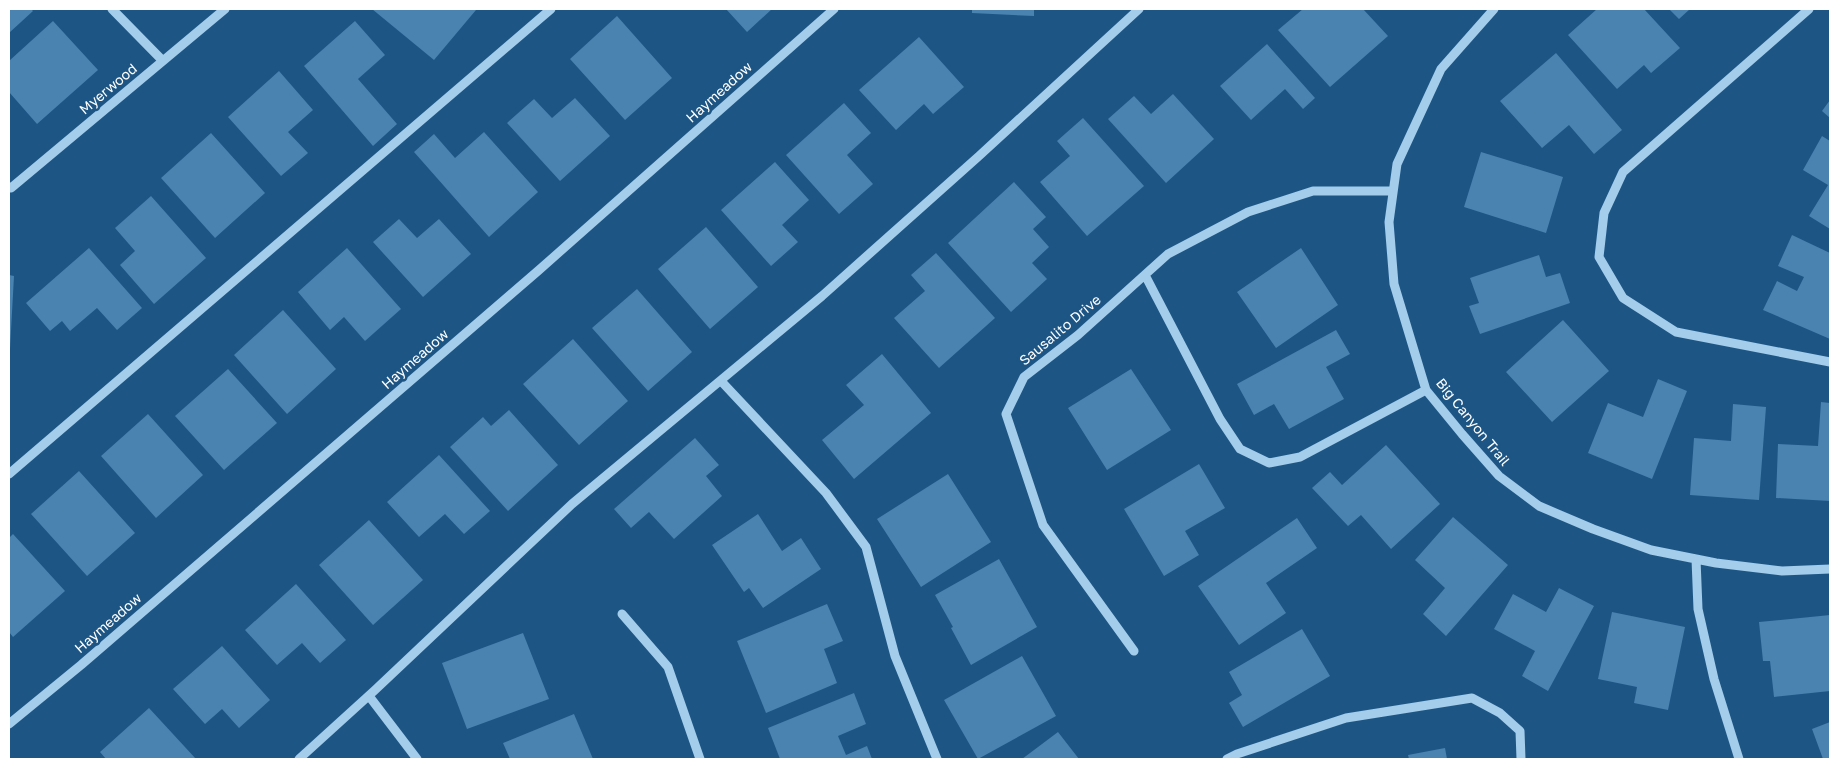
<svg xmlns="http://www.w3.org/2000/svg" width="1839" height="768" viewBox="0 0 1839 768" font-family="'Golos Text',sans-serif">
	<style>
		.building { fill: #4a82b0 }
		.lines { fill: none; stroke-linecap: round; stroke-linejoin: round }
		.minor { stroke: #a4cceb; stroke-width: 9 }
		.labels { text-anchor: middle; stroke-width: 5; stroke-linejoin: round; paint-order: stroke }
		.street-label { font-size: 14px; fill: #fff; stroke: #1d5685 }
	</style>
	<rect width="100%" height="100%" fill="#1d5685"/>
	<path class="building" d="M9 9H31L33 11 9 33Z
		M372 9H473L476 10 434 60Z
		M726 9H772L747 32Z
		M972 9H1034V16L972 13Z
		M1303 9H1363L1388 36 1330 87 1278 30Z
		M1597 9H1644L1680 48 1651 73 1644 65 1617 89 1568 35Z
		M1669 9H1690L1679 19Z
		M617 16 672 78 625 120 570 59Z
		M53 21 98 70 37 124 9 92V61Z
		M355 21 385 55 358 79 397 124 373 146 304 66Z
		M919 37 964 87 933 114 924 104 896 130 859 90Z
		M1267 44 1315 98 1303 109 1285 89 1251 120 1220 86Z
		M1556 53 1622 130 1594 154 1569 125 1542 148 1500 101Z
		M279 71 313 110 288 132 308 153 281 176 228 117Z
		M1173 94 1214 139 1166 183 1108 119 1134 96 1151 114Z
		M575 98 610 136 560 181 507 123 534 99 552 118Z
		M1830 100V118L1822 111Z
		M844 103 871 133 847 155 873 184 839 214 786 155Z
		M1083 118 1144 186 1087 236 1040 182 1070 156 1057 141Z
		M484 132 538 192 489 237 414 152 434 134 455 158Z
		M211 133 265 193 215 238 161 178Z
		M1822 136 1830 141V229L1809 216 1828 185 1803 170Z
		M1481 152 1563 177 1546 233 1464 207Z
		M775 162 809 200 782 225 798 242 771 266 721 210Z
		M1014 182 1046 217 1033 229 1049 247 1032 263 1047 279 1011 312 948 243Z
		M151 196 206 258 154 304 120 265 135 251 115 228Z
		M399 219 417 238 439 219 471 254 423 297 373 242Z
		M706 227 758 287 710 329 658 269Z
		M1792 235 1830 253V339L1763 310 1777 281 1797 291 1804 277 1778 266Z
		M89 248 142 308 117 330 97 308 70 331 62 321 50 331 26 303Z
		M347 248 401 309 365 341 344 317 330 330 298 292Z
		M1301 248 1338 305 1276 348 1237 292Z
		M936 253 995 318 939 368 894 318 925 291 911 275Z
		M1539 255 1546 277 1560 273 1570 303 1480 334 1469 306 1479 303 1470 278Z
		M9 275 14 276 10 349H9Z
		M637 289 692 352 648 391 592 328Z
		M283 310 336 369 287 414 234 355Z
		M1563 320 1609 371 1552 422 1506 372Z
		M1336 330 1350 354 1326 367 1344 399 1289 429 1274 404 1254 415 1237 384Z
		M573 339 628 401 579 445 523 384Z
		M882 354 931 413 854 479 822 440 864 405 846 385Z
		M228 369 277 423 224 470 175 416Z
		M1131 369 1171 430 1107 470 1068 408Z
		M1658 379 1687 391 1652 479 1588 453 1608 403 1643 417Z
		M1821 402 1830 403V501L1776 498 1778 444 1818 446Z
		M1733 404 1766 407 1759 500 1690 495 1694 438 1731 441Z
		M509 410 558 465 508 511 450 447 483 417 491 426Z
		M148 414 203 475 156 518 101 456Z
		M695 438 719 465 706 476 722 496 674 539 649 512 631 528 614 509Z
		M1386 445 1440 504 1391 549 1361 515 1348 526 1312 488 1330 472 1342 485Z
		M439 455 490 511 464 534 445 514 419 537 387 502Z
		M1199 464 1225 508 1185 531 1199 555 1164 576 1124 509Z
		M79 471 135 533 87 576 31 514Z
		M948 474 991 542 921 587 877 519Z
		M758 514 782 551 801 538 821 569 763 608 749 588 744 592 712 545Z
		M1453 517 1508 565 1446 636 1423 614 1445 588 1415 560Z
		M1297 518 1317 548 1266 583 1286 613 1239 645 1198 586Z
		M369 520 423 580 373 625 319 565Z
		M13 534 65 591 13 637 9 632V538Z
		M999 559 1037 627 971 665 951 628 953 627 935 595Z
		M296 584 346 640 320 663 302 643 277 665 245 630Z
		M1559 588 1594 606 1548 691 1522 676 1535 651 1494 629 1513 594 1546 612Z
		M827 604 843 641 824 649 837 683 766 713 737 641Z
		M1612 612 1685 627 1668 710 1634 703 1637 687 1598 679Z
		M1830 615V691L1774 697 1770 661H1763L1759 622Z
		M1302 629 1330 676 1243 727 1229 703 1242 695 1229 672Z
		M523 633 549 699 467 729 442 663Z
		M222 646 270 700 239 728 222 709 205 724 173 689Z
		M1022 656 1056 716 978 759 944 700Z
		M854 693 866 724 838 736 846 755 867 746 872 759H780L768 728Z
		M149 708 196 759H106L100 752Z
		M574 714 593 759H510L503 743Z
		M1830 722V759H1823L1812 729Z
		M1058 732 1079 759H1022Z
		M1445 748 1447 759H1409L1408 755Z"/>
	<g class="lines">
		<path class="minor" d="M112 9 163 61
			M1494 9 1441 69 1397 164 1389 222 1394 284 1426 390 1462 434 1499 476 1539 506 1593 529 1651 550 1716 563 1782 571 1830 569
			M1809 9 1623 172 1604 213 1599 257 1623 298 1676 332 1830 362
			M9 187 11 188 225 9
			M1145 275 1220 419 1240 449 1269 463 1300 457 1426 390
			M721 381 826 493 866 547 895 656 937 759
			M9 474 551 9
			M1696 559 1698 609 1714 679 1739 759
			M622 614 668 667 700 759
			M1134 651 1043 525 1006 414 1024 377 1078 335 1168 254 1248 212 1313 191H1393
			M369 696 417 759
			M9 724 81 665 539 270 834 9
			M299 759 375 690 572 504 822 296 979 156 1139 9
			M1227 759 1237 754 1346 718 1472 698 1500 713 1520 731 1521 759"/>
	</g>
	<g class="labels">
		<g class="street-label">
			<text transform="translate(108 89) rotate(-40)" y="5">Myerwood</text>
			<text transform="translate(719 92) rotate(-42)" y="5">Haymeadow</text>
			<text transform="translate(1060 330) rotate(-40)" y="5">Sausalito Drive</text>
			<text transform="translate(415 359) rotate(-41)" y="5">Haymeadow</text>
			<text transform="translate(1473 422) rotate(51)" y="5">Big Canyon Trail</text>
			<text transform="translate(108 623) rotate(-41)" y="5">Haymeadow</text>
		</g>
	</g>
	<rect width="1839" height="768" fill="none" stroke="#ffffff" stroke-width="20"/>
</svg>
